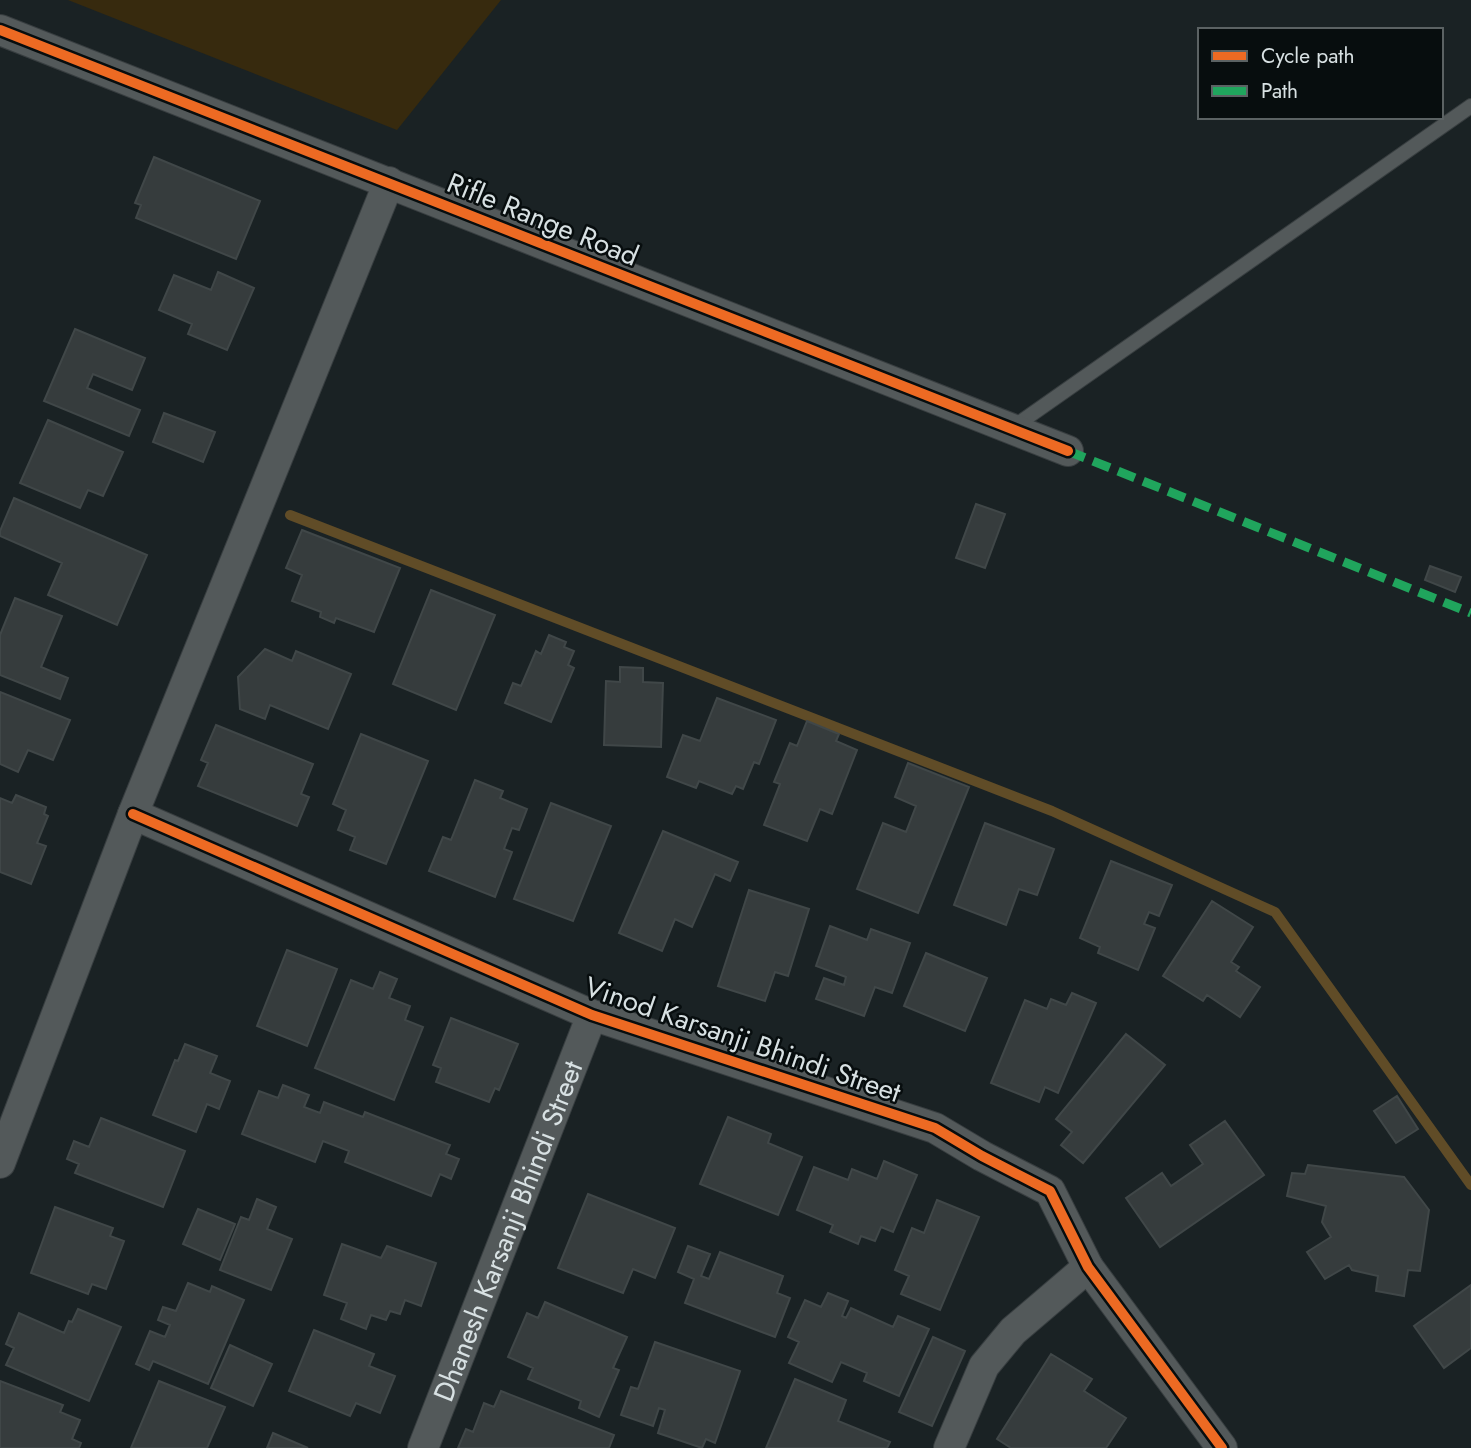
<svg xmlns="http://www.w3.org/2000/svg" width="1471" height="1448" viewBox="0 0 1471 1448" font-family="Jost,sans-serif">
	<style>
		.green { fill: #372a0e }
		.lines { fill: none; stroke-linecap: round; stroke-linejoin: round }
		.stream { stroke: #604c27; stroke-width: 10 }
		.building { fill: #363c3d; stroke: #404748; stroke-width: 2 }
		.lane-casing { stroke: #383e40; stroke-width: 16 }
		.street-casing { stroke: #383e40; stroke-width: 32 }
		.lane { stroke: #53595a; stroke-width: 14 }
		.street { stroke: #53595a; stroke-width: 30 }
		.quiet { stroke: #20a55d; stroke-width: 9; stroke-dasharray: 18 9; stroke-linecap: butt }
		.cycleway-casing { stroke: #070d0e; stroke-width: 15 }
		.cycleway { stroke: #ed6a23; stroke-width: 10 }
		.labels { text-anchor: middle; stroke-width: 5; stroke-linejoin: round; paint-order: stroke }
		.street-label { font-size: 28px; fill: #d8e1e3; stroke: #070d0e }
	</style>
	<rect width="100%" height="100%" fill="#1a2224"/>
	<path class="green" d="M68 0H501L397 130Z"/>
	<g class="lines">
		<path class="stream" d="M290 515 1052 811 1275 912 1471 1185"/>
	</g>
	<path class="building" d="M154 157 260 201 236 259 136 218 141 205 135 203Z
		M218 272 254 288 227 350 188 334 192 324 159 310 174 275 211 290Z
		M75 329 145 358 132 390 93 374 87 388 140 410 129 436 44 401Z
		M164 413 215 432 203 462 153 442Z
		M48 420 123 452 103 496 88 490 80 508 20 483Z
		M14 498 147 555 117 625 48 595 62 563 0 536V531Z
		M976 504 1005 514 985 568 956 558Z
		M302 530 400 568 374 632 336 618 334 623 320 617 321 612 292 601 302 575 286 568Z
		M1430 566 1461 577 1455 592 1425 580Z
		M431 590 495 615 456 710 393 684Z
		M15 598 62 616 41 667 68 678 60 699 0 675V635Z
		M549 635 566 642 564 647 574 651 568 665 574 668 551 722 505 703 513 683 521 686 536 651 541 654Z
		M265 649 292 661 296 651 351 674 328 729 270 705 265 719 240 709 238 677Z
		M620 667 643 668V682L663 683 661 747 604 745 606 681 620 682Z
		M0 692 70 720 53 760 28 750 18 772 0 764Z
		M717 698 776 720 759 764 754 762 743 789 736 786 732 794 699 781 696 788 667 777 683 735 700 741Z
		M807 721 839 734 836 741 857 750 832 814 820 809 807 841 764 825 780 784 774 782 790 743 797 746Z
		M216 725 313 764 301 794 309 797 297 826 198 786 208 763 201 760Z
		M361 734 428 761 386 864 350 850 355 837 338 830 346 810 333 804Z
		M908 763 969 787 918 913 857 889 883 823 906 832 916 806 895 797Z
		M475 780 503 791 500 798 527 809 519 830 512 828 504 849 512 852 495 897 429 871 443 837 451 840Z
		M16 795 46 807 44 814 48 816 37 843 46 846 31 884 0 872V798L12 803Z
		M551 803 611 826 573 921 514 899Z
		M985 823 1054 849 1037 895 1019 889 1006 925 954 905Z
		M663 831 738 862 730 881 715 874 692 927 675 919 662 951 619 933Z
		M1111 861 1172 885 1159 916 1149 912 1144 924 1155 928 1138 970 1098 953 1100 947 1080 938Z
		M749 890 809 909 788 976 775 972 765 1001 718 986Z
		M1212 901 1253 927 1231 962 1239 967 1236 971 1260 987 1240 1017 1207 995 1203 1001 1163 976Z
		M830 926 867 940 871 929 910 943 892 993 875 987 864 1016 816 999 824 978 844 985 846 977 816 966Z
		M287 950 337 969 307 1046 257 1026Z
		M926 953 987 978 965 1031 904 1006Z
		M380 972 397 979 389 998 410 1006 405 1020 423 1027 394 1100 315 1068 351 980 373 989Z
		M1072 993 1096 1003 1058 1093 1045 1087 1039 1102 991 1083 1025 1000 1047 1009 1051 999 1066 1005Z
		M451 1018 518 1044 499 1090 495 1088 489 1102 436 1082 441 1068 433 1065Z
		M1126 1034 1165 1065 1083 1163 1061 1145 1072 1132 1056 1119Z
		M185 1044 217 1056 210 1073 230 1081 219 1109 207 1104 196 1132 153 1115 175 1060 178 1061Z
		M283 1085 309 1095 304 1107 320 1113 324 1102 363 1117 365 1112 450 1145 446 1154 459 1159 451 1179 440 1174 431 1196 345 1162 349 1151 323 1141 315 1162 242 1134 259 1091 278 1098Z
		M1397 1096 1418 1129 1396 1143 1374 1111Z
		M728 1117 771 1134 768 1143 802 1157 778 1215 700 1184Z
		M101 1118 185 1151 163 1207 75 1173 79 1164 67 1159 74 1141 89 1147Z
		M1225 1121 1264 1175 1160 1247 1126 1198 1162 1173 1171 1186 1203 1164 1190 1145Z
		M884 1161 917 1175 893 1232 881 1227 875 1241 861 1236 858 1244 830 1232 833 1225 797 1210 814 1167 848 1180 852 1169 877 1179Z
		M1308 1165 1404 1177 1429 1210 1420 1271 1408 1270 1404 1296 1376 1291 1378 1276 1352 1270 1349 1265 1325 1279 1307 1252 1331 1237 1322 1222 1326 1206 1287 1196 1292 1173 1305 1174Z
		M588 1194 675 1228 655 1278 633 1269 623 1293 558 1268Z
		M257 1199 276 1207 267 1229 292 1239 271 1290 220 1270 241 1217 249 1220Z
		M937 1200 979 1217 940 1310 901 1294 909 1276 895 1270 912 1228 924 1233Z
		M55 1207 113 1228 110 1236 124 1241 106 1289 92 1284 88 1294 31 1273Z
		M198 1209 235 1224 220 1260 183 1244Z
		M342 1244 381 1258 387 1246 436 1263 421 1306 405 1300 400 1314 390 1311 386 1320 371 1315 366 1329 341 1319 347 1303 324 1295Z
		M688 1246 710 1254 701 1276 709 1279 720 1252 783 1276 777 1293 790 1298 775 1337 685 1303 694 1279 678 1272Z
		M188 1283 210 1292 212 1286 244 1300 208 1384 153 1361 149 1370 136 1364 150 1331 165 1337 170 1325 158 1320 163 1307 176 1311Z
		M1471 1285V1348L1444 1368 1414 1326Z
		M828 1293 848 1301 842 1316 846 1318 851 1308 893 1327 898 1316 929 1329 899 1396 864 1381 867 1373 841 1362 832 1382 789 1363 799 1342 788 1337 805 1300 821 1307Z
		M545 1302 627 1337 613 1368 619 1370 599 1417 579 1408 581 1401 528 1379 533 1368 508 1357 527 1313 538 1318Z
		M78 1309 121 1327 89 1401 6 1365 14 1348 6 1344 19 1313 64 1333 69 1321 72 1322Z
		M314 1330 374 1354 369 1366 395 1376 380 1413 356 1403 350 1416 289 1391Z
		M933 1337 965 1351 932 1426 899 1412Z
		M655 1342 740 1371 715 1443 706 1439 702 1448 658 1433 665 1410 659 1408 653 1426 621 1415 631 1387 638 1389Z
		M230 1345 272 1364 253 1406 211 1388Z
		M1051 1354 1092 1379 1084 1391 1126 1418 1106 1448H1011L997 1439Z
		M795 1379 846 1400 838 1421 890 1442 887 1448H766Z
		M0 1381 63 1405 60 1412 80 1420 72 1439 81 1443 79 1448H0Z
		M159 1381 225 1407 207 1448H131Z
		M501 1391 614 1435 609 1448H458L466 1429 473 1432 484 1403 494 1407Z
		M273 1433 308 1448H267Z"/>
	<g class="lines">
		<defs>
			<path id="lane" d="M1012 428 1471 106"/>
			<g id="street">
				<path d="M0 30 1068 451"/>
				<path d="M133 814 592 1015 935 1128 982 1156 1050 1191 1088 1267 1222 1448"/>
				<path d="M0 1163 133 814 389 182"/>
				<path id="s1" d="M423 1448 592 1015"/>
				<path d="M949 1448 984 1366 1013 1331 1088 1267"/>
			</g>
		</defs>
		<use href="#lane" class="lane-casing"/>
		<use href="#street" class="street-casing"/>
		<use href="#lane" class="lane"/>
		<use href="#street" class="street"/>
		<path class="quiet" d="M1068 451 1471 613"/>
		<defs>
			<path id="cycleway" d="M0 30 1068 451
				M133 814 592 1015 935 1128 982 1156 1050 1191 1088 1267 1222 1448"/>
		</defs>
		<use href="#cycleway" class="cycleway-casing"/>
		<use href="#cycleway" class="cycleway"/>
	</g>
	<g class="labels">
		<g class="street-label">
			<text transform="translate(543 219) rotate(22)" y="10">Rifle Range Road</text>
			<text transform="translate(743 1039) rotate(19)" y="10">Vinod Karsanji Bhindi Street</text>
			<text dy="10" stroke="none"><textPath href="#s1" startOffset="233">Dhanesh Karsanji Bhindi Street</textPath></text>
		</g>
	</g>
	<rect x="1198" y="28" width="245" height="91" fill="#070d0e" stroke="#5b6263" stroke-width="2"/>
	<rect x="1212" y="51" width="35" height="10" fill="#ed6a23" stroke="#5b6263" stroke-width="2"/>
	<text x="1261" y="63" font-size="21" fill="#d8e1e3">Cycle path</text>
	<rect x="1212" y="86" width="35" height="10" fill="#20a55d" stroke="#5b6263" stroke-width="2"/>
	<text x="1261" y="98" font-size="21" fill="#d8e1e3">Path</text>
</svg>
